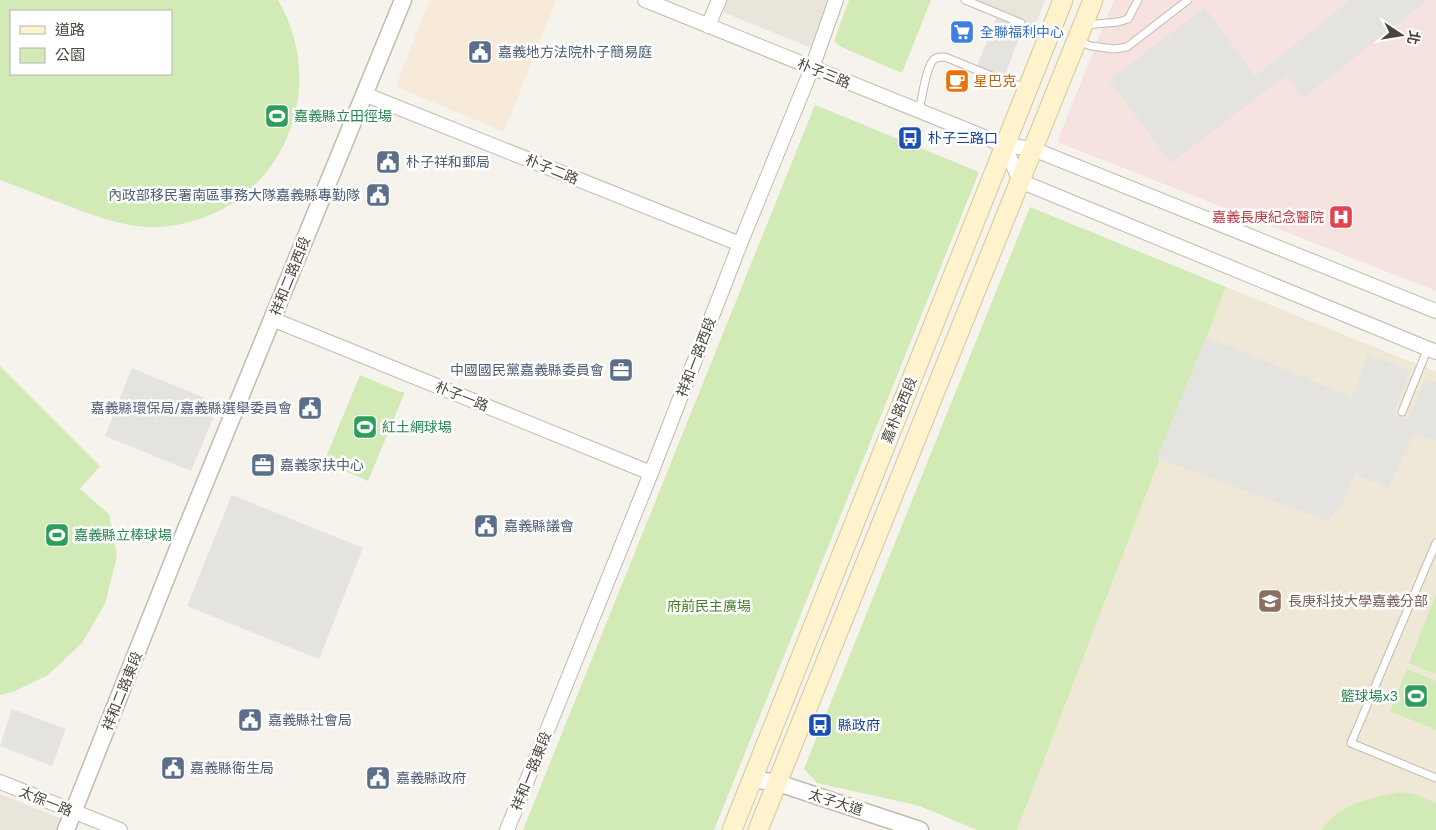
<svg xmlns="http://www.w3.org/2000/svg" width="1436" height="830" viewBox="0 0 1436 830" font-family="'DM Sans','Noto Sans TC',sans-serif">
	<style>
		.residential { fill: #eae5da }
		.commercial { fill: #f7ead8 }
		.education { fill: #efe8d6 }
		.medical { fill: #f6e3e0 }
		.green { fill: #d2eab5; fill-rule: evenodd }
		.parking { fill: #e5e3e0 }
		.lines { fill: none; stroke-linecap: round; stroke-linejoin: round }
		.service-casing { stroke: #c2bbae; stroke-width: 9 }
		.minor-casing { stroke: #c2bbae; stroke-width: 16 }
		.tertiary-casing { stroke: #c2bbae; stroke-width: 19 }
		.secondary-casing { stroke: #d6c79b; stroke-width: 21 }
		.service { stroke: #fff; stroke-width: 7 }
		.minor { stroke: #fff; stroke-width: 14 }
		.tertiary { stroke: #fff; stroke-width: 16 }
		.secondary { stroke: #fff3cd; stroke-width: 19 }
		.labels { text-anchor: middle; stroke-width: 5; stroke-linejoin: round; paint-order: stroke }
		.shop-label { font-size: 14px; fill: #366cbe; stroke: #fff; text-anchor: start }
		.service-label { font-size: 14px; fill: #4e5e75; stroke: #fff; text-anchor: start }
		.street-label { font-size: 14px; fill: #4b4439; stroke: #fff }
		.food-label { font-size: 14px; fill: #c56008; stroke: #fff; text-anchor: start }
		.leisure-label { font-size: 14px; fill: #27864d; stroke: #fff; text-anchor: start }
		.transit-label { font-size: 14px; fill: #164399; stroke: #fff; text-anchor: start }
		.health-label { font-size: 14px; fill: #be3a42; stroke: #fff; text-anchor: end }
		.education-label { font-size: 14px; fill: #785e54; stroke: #fff; text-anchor: start }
		.park-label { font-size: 14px; fill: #4a7f2a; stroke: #fff }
	</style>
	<rect width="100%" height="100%" fill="#f6f3ec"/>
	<path class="residential" d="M719 0H836L819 51 715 9Z
		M973 0H1045L1035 26Z
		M0 794 65 820 61 830H0Z"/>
	<path class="commercial" d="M430 0H556L504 132 399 88 397 83Z"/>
	<path class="education" d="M1226 287 1436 372V830H1017Z"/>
	<path class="medical" d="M1114 0H1436V291L1057 142Z"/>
	<path class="green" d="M0 0H278C337 101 267 229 148 227 121 226 96 216 71 207 48 198 24 189 0 180ZM11 11H171V74H11Z
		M849 0H931L902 73 841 47 834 41Z
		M815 105 979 172 714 830H523Z
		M1030 207 1226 287 1017 830H977L920 806 817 783 804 769Z
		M0 366 100 466 80 489 109 514 117 556 105 604 82 643 48 675 13 692 0 695Z
		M360 375 400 392H405L368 481 324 462Z
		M1436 594V674L1409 663Z
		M1407 669 1436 681V730L1390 711Z
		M1401 792 1414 794 1436 803V830H1322C1337 804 1373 797 1401 792Z"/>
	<path class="parking" d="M1350 0H1428L1303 98 1287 75 1171 163 1109 80 1205 7 1255 76Z
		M996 18 1023 29 1004 77 977 66Z
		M1206 337 1352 397 1368 354 1410 371 1393 413 1408 420 1425 379 1436 383V441L1414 433 1388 488 1355 475 1343 503 1328 521 1157 458Z
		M132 368 219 404 191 471 105 436Z
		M232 495 363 548 319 659 187 606Z
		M12 709 66 729 52 766 0 746Z"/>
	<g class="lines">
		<defs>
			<path id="service" d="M965 0 1021 23
				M1085 25 1118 22 1128 19 1138 0
				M1077 41 1091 46 1114 49 1127 47 1188 0
				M919 111C922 100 926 62 936 58 938 57 943 57 945 57L1009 83 1028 87
				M1402 412 1428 348
				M1436 543 1351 743 1436 778"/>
			<path id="minor" d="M645 0 1004 145 1033 149 1436 311
				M708 26 719 0
				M364 94 740 244
				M1004 145 1020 181 1436 352
				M272 319 651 473
				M0 782 120 830
				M507 830 651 473 740 244 812 68 836 0"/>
			<path id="tertiary" d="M752 779 778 783 920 830
				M66 830 177 551 403 0"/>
			<path id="secondary" d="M732 830 1063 0
				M758 830 1093 0"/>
		</defs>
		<use href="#service" class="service-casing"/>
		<use href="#minor" class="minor-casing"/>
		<use href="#tertiary" class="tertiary-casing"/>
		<use href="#secondary" class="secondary-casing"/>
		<use href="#service" class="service"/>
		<use href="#minor" class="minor"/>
		<use href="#tertiary" class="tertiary"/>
		<use href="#secondary" class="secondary"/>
	</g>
	<defs>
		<symbol id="supermarket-square" viewBox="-11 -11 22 22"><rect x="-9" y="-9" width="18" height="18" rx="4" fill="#3f7fe0" stroke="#fff"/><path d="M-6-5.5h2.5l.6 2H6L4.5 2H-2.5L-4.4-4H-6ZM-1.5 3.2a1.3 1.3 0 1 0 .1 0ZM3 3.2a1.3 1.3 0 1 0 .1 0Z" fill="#fff"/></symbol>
		<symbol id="civic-square" viewBox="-11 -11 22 22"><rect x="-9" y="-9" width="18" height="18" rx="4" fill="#5c6f8a" stroke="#fff"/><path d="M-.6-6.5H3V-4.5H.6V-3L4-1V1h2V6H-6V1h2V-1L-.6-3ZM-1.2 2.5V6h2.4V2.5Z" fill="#fff"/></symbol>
		<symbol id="cafe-square" viewBox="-11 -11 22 22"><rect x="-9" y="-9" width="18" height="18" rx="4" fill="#e8710a" stroke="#fff"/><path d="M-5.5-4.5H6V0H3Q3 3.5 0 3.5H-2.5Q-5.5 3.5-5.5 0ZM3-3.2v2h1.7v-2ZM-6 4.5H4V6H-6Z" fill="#fff"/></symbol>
		<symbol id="stadium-square" viewBox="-11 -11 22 22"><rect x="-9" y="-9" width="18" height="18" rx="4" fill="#2e9e5b" stroke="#fff"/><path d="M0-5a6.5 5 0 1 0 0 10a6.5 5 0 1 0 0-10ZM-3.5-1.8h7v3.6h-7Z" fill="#fff"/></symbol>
		<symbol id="bus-square" viewBox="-11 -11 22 22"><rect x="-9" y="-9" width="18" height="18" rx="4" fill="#1a4fb4" stroke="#fff"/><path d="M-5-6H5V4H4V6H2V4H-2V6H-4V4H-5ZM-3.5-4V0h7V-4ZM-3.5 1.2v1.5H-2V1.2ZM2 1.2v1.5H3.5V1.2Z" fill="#fff"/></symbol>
		<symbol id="hospital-square" viewBox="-11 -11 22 22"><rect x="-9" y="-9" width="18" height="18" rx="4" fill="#e0444e" stroke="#fff"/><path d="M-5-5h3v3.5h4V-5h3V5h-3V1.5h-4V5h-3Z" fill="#fff"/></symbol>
		<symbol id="office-square" viewBox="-11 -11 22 22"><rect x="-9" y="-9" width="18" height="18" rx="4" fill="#5c6f8a" stroke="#fff"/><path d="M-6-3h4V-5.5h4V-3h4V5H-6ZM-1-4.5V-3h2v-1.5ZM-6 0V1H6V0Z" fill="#fff"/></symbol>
		<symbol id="university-square" viewBox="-11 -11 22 22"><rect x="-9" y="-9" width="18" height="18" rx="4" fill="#8d6e63" stroke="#fff"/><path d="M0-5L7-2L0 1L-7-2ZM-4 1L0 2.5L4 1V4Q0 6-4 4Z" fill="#fff"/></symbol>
	</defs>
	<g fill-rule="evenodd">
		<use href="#supermarket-square" x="948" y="18" width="28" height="28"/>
		<use href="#civic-square" x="466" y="38" width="28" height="28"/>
		<use href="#cafe-square" x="943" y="67" width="28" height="28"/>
		<use href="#stadium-square" x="263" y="102" width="28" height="28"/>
		<use href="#bus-square" x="896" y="124" width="28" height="28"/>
		<use href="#civic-square" x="374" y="148" width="28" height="28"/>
		<use href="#civic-square" x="364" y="181" width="28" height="28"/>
		<use href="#hospital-square" x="1327" y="203" width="28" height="28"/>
		<use href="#office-square" x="607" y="356" width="28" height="28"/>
		<use href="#civic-square" x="296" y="394" width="28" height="28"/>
		<use href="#stadium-square" x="351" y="413" width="28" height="28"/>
		<use href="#office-square" x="249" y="451" width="28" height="28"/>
		<use href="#civic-square" x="472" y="512" width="28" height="28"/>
		<use href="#stadium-square" x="43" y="521" width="28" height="28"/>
		<use href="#university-square" x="1256" y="587" width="28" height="28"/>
		<use href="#stadium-square" x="1402" y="682" width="28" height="28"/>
		<use href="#civic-square" x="236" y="706" width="28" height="28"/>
		<use href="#bus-square" x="806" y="711" width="28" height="28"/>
		<use href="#civic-square" x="159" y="754" width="28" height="28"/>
		<use href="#civic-square" x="364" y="764" width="28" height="28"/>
	</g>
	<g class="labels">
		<g class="shop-label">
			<text x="980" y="37">全聯福利中心</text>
		</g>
		<g class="service-label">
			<text x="498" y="57">嘉義地方法院朴子簡易庭</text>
			<text x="406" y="167">朴子祥和郵局</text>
			<text x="360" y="200" text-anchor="end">內政部移民署南區事務大隊嘉義縣專勤隊</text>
			<text x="604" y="375" text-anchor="end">中國國民黨嘉義縣委員會</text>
			<text x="292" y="413" text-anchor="end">嘉義縣環保局/嘉義縣選舉委員會</text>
			<text x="280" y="470">嘉義家扶中心</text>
			<text x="504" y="531">嘉義縣議會</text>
			<text x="268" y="725">嘉義縣社會局</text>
			<text x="190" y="773">嘉義縣衛生局</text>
			<text x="396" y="783">嘉義縣政府</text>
		</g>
		<g class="street-label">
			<text transform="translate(824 73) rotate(22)" y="5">朴子三路</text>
			<text transform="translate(552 169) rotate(22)" y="5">朴子二路</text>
			<text transform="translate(290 276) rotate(-68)" y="5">祥和二路西段</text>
			<text transform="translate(696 357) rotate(-69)" y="5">祥和一路西段</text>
			<text transform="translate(462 396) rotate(22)" y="5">朴子一路</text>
			<text transform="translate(899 410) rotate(-68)" y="5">嘉朴路西段</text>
			<text transform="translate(122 691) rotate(-68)" y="5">祥和二路東段</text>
			<text transform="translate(531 771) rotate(-68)" y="5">祥和一路東段</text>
			<text transform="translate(46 801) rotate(22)" y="5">太保一路</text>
			<text transform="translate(836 802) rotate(18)" y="5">太子大道</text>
		</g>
		<g class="food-label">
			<text x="974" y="86">星巴克</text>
		</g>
		<g class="leisure-label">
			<text x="294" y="121">嘉義縣立田徑場</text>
			<text x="382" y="432">紅土網球場</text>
			<text x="74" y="540">嘉義縣立棒球場</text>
			<text x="1398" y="701" text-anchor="end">籃球場x3</text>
		</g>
		<g class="transit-label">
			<text x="928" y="143">朴子三路口</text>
			<text x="838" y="730">縣政府</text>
		</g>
		<g class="health-label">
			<text x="1324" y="222">嘉義長庚紀念醫院</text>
		</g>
		<g class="education-label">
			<text x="1288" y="606">長庚科技大學嘉義分部</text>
		</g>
		<g class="park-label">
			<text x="709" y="611">府前民主廣場</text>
		</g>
	</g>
	<rect x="10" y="10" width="162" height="65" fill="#ffffff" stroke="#b7b4b0"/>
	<rect x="20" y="26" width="25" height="8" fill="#fff3cd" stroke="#b7b4b0"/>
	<text x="55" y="35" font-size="15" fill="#4b4439">道路</text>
	<rect x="20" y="48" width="25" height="15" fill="#d2eab5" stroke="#b7b4b0"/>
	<text x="55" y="60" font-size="15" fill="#4b4439">公園</text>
	<g transform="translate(1401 35) rotate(102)" stroke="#ffffff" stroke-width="4" paint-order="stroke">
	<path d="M0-4L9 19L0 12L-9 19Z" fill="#4b4439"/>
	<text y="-8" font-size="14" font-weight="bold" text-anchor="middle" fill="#4b4439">北</text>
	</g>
</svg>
